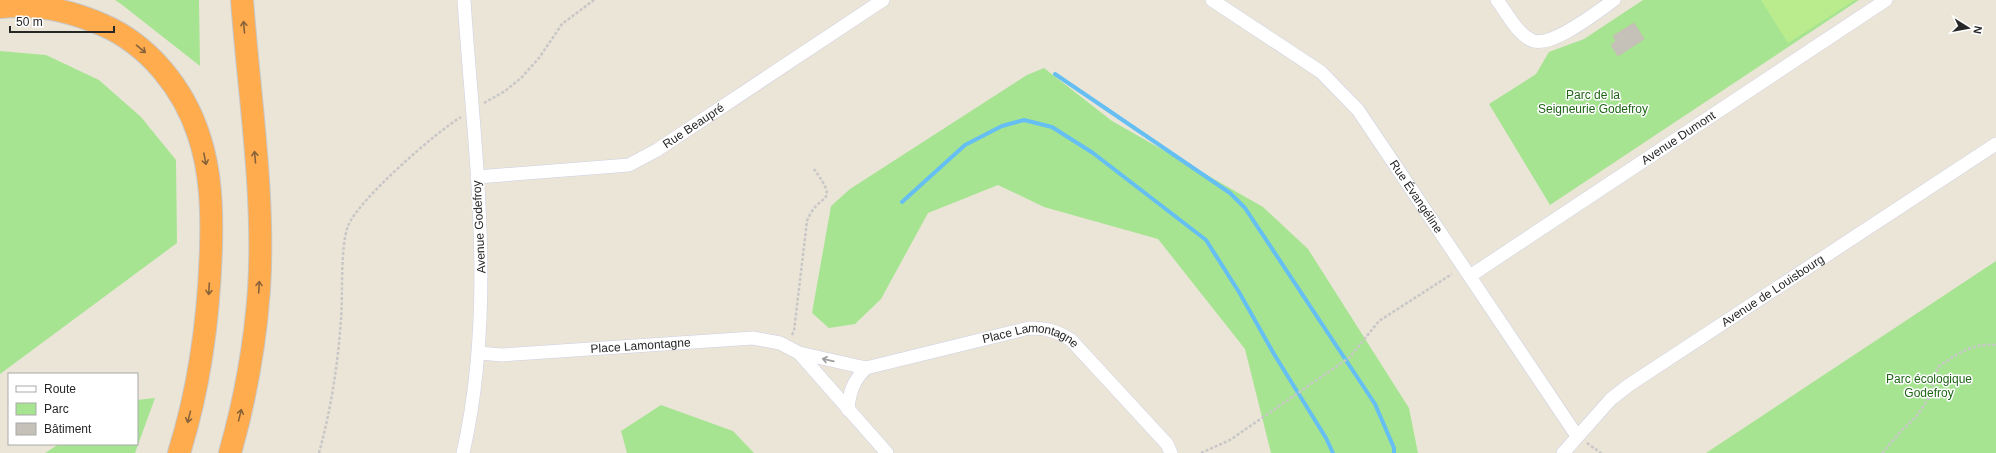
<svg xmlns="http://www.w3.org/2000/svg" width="1996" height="453" viewBox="0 0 1996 453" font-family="Helvetica,sans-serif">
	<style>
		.green { fill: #a6e492 }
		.pitch { fill: #baec8d }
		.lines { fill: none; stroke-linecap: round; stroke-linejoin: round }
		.stream { stroke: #66bff2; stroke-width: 4 }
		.building { fill: #c6c1b8; stroke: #c6c1b2 }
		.street-casing { stroke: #cdcfe2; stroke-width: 14 }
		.highway-casing { stroke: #c7c7c7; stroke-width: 24 }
		.path { stroke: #c7c7c7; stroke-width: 2.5; stroke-dasharray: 3 2; stroke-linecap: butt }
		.street { stroke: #fff; stroke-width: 13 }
		.highway { stroke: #ffac4f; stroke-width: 22 }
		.oneway { stroke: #886339 }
		.oneway2 { stroke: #9e9e9e }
		.labels { text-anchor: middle; stroke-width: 3; stroke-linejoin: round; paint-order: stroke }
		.park-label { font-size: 12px; fill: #1f6516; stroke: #fff }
		.street-label { font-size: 12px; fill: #272727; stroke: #fff }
	</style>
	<rect width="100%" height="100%" fill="#ebe5d8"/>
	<path class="green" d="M115 0H199L200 66 121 4Z
		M1643 0H1859L1550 205 1489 104 1536 74 1549 52 1584 39Z
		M0 51 46 55 99 80 141 117 176 160 177 243 0 374Z
		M1044 68 1112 121 1263 207 1308 249 1409 408 1418 453H1271L1245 349 1158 239 1044 207 998 185 928 213 881 299 855 324 829 328 812 313 831 206 850 189 1027 75Z
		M1996 261V453H1706Z
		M155 398 135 453H45L59 444H137V400Z
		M661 405 733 431 754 453H627L621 431Z"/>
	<path class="pitch" d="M1761 0H1855L1788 43Z"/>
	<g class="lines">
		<path class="stream" d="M1055 74 1230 193 1245 208 1375 404 1394 448V453
			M902 202 965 145 1002 126 1024 120 1052 127 1093 153 1206 240 1239 292 1274 354 1326 438 1333 453"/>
	</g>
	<path class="building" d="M1634 23 1644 39 1618 56 1611 45 1616 41 1613 36Z"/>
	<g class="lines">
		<defs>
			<g id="street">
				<path id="s1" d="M1212 0 1321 72 1358 110 1577 436"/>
				<path d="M1497 0C1507 13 1516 32 1531 40 1550 50 1598 11 1614 0"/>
				<path id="s2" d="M477 177 629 165 657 150 883 0"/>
				<path id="s3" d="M1470 276 1886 0"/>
				<path id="s4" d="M479 353 502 355 753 338 780 343 799 353"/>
				<path d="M866 368 799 353 887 453"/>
				<path id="s5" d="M848 410C849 393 853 381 866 368L1029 328C1046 328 1057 331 1071 340L1167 444 1171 453"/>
				<path d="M463 453C497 304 474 151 464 0"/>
				<path id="s6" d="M1563 453 1611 399 1629 385 1996 144"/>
			</g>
			<path id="highway" d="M0 7C35 3 71 11 103 25 149 45 184 89 199 136 211 172 212 210 211 247 209 317 200 386 179 453
				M230 453C245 400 255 345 259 290 265 194 249 95 242 0"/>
		</defs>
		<use href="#street" class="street-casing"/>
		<use href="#highway" class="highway-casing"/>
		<path class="path" d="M484 103 505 91 521 78 539 58 562 24 594 0
			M792 335 794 331 807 221C819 190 841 207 814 169
			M1587 443 1601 453
			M319 453C331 409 338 364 341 319 343 294 340 247 348 226 358 200 436 132 461 117
			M1201 453 1230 440 1350 357 1379 321 1452 274
			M1882 453 1901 431 1916 417 1929 398 1938 367C1957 354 1972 343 1996 345"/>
		<use href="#street" class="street"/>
		<use href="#highway" class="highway"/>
	</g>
	<defs><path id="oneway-shaft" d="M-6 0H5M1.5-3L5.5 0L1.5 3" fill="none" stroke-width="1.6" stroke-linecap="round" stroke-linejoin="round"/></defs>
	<g class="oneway">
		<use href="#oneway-shaft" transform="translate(244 27) rotate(-95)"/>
		<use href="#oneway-shaft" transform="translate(141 49) rotate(40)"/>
		<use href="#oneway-shaft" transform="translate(255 157) rotate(-95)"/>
		<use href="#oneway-shaft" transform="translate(205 159) rotate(79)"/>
		<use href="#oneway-shaft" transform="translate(259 287) rotate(-87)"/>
		<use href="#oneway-shaft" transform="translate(209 289) rotate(93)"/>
		<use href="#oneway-shaft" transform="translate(240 415) rotate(-76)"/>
		<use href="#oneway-shaft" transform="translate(189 417) rotate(104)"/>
	</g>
	<use class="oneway2" href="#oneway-shaft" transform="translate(828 360) rotate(-167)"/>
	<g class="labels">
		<g class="park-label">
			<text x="1593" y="99">Parc de la<tspan x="1593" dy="14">Seigneurie Godefroy</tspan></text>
			<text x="1929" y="383">Parc écologique<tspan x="1929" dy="14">Godefroy</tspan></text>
		</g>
		<g class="street-label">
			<text dy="4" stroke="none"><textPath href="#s2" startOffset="228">Rue Beaupré</textPath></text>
			<text dy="4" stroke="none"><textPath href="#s3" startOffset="250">Avenue Dumont</textPath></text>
			<text dy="4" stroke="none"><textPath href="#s1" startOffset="288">Rue Évangéline</textPath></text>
			<text transform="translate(479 227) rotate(-93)" y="4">Avenue Godefroy</text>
			<text dy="4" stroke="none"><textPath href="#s6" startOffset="267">Avenue de Louisbourg</textPath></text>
			<text dy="4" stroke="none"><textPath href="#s4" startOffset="162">Place Lamontagne</textPath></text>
			<text dy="4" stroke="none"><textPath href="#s5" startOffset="217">Place Lamontagne</textPath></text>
		</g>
	</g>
	<rect x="8" y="373" width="130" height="72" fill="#ffffff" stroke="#a9a9a9"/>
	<rect x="16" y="386" width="20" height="6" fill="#ffffff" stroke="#a9a9a9"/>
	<text x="44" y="393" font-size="12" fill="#272727">Route</text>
	<rect x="16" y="403" width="20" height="12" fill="#a6e492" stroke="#a9a9a9"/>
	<text x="44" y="413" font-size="12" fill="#272727">Parc</text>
	<rect x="16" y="423" width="20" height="12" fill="#c6c1b8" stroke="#a9a9a9"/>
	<text x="44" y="433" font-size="12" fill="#272727">Bâtiment</text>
	<g transform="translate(1968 28) rotate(101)" stroke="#ffffff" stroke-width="3" paint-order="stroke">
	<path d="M0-3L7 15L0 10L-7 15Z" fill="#272727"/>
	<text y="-6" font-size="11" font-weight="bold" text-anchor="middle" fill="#272727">N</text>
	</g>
	<path d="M10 26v6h104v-6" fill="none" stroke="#272727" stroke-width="2"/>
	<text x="16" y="26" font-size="12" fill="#272727" stroke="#ffffff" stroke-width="3" paint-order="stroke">50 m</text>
</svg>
